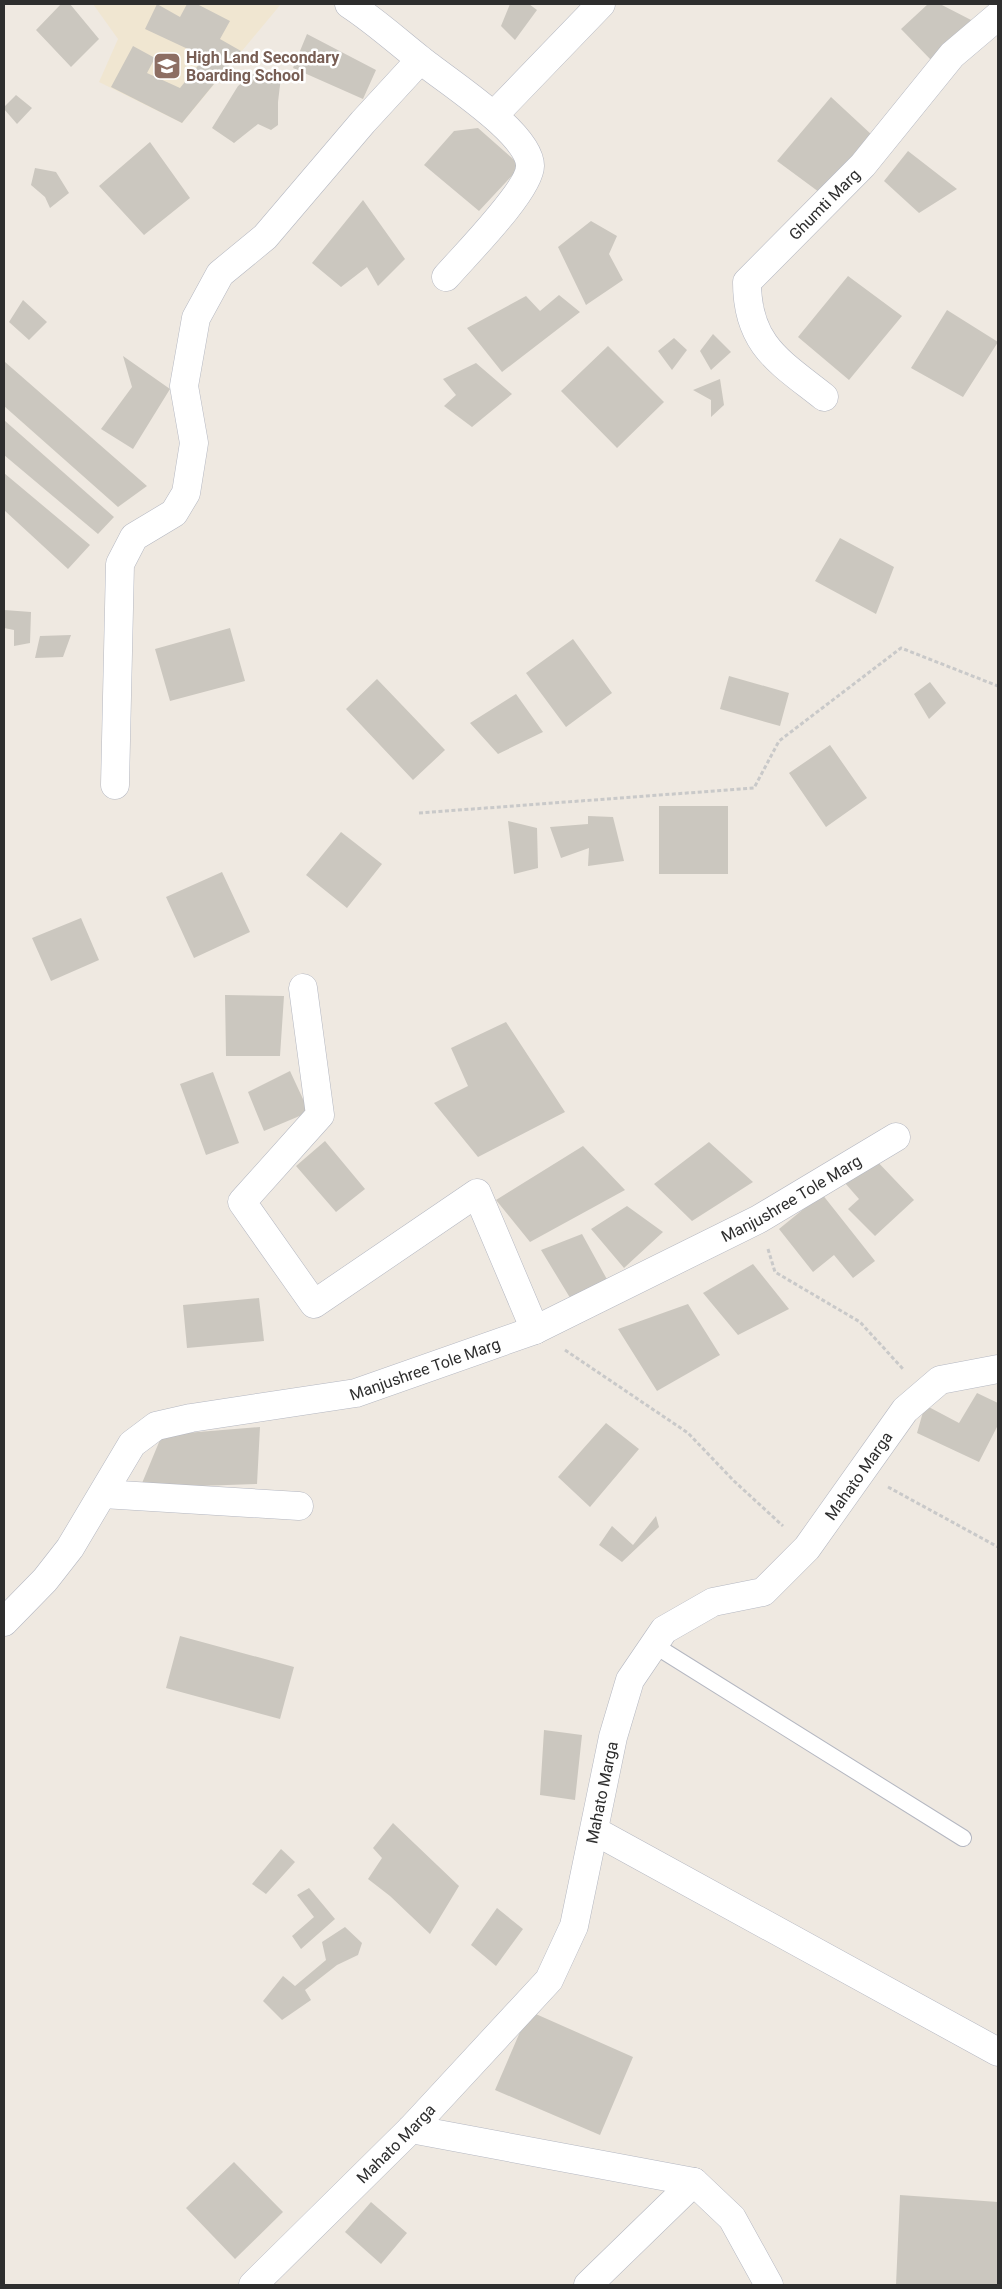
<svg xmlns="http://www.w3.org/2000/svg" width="1002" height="2289" viewBox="0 0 1002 2289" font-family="Roboto,sans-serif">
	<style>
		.education { fill: #f0e6d1 }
		.building { fill: #cbc7bf }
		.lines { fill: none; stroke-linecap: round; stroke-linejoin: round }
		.lane-casing { stroke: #b4b7c1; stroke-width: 18 }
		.street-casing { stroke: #b4b7c1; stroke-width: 29 }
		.path { stroke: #c9c9c9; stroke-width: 3; stroke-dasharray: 4 2.5; stroke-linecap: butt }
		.lane { stroke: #fff; stroke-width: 16 }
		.street { stroke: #fff; stroke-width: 28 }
		.labels { text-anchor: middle; stroke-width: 5; stroke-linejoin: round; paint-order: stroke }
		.education-label { font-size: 16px; font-weight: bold; fill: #785e54; stroke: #fff; text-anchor: start }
		.street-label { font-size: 16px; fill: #2e2e2e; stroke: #fff }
	</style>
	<rect width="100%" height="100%" fill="#efe9e1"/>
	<path class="education" d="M93 4H281L182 123 99 82 118 39Z"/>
	<path class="building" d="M61 4H70L99 39 71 67 36 30Z
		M157 4 180 17 187 4H197L230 21 220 39 241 51 182 123 111 87 133 46 155 58 147 73 180 88 205 57 145 29Z
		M510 4H529L537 10 515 40 501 26Z
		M928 4H940L973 21 932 61 901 29Z
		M307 34 376 70 363 99 293 68Z
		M258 70 281 77 278 102V125L271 130 258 124 234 143 212 128 238 86Z
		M16 95 32 108 17 124 4 109V107Z
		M831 97 872 135 819 192 777 161Z
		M478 128 521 166 479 211 424 165 454 131Z
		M150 142 190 198 144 235 99 186Z
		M908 151 957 189 919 213 884 181Z
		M35 168 56 172 69 193 50 208 45 197 31 185Z
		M363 200 405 259 378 286 367 267 341 287 312 263Z
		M591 221 617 236 609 254 623 280 586 305 558 247Z
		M848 276 902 316 849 380 798 337Z
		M559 295 580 312 502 372 467 328 526 296 540 311Z
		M23 300 47 322 29 340 9 322Z
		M947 310 998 342 963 397 911 368Z
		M713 334 731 352 711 370 700 351Z
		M674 338 687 350 672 370 658 351Z
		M608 346 664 402 617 448 561 391Z
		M123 356 170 389 133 449 101 429 132 387Z
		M5 362 147 486 118 507 4 406Z
		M476 363 512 394 472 427 444 406 456 395 443 379Z
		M720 379 724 405 711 417V400L693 390Z
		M4 420 114 517 98 534 4 455Z
		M4 473 90 545 68 569 4 510Z
		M840 538 894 567 876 614 815 581Z
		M4 610 31 612 30 643 14 646V630L4 628Z
		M230 628 245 681 170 701 155 649Z
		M71 635 63 657 35 658 40 636Z
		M573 639 612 693 566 727 526 673Z
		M729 676 789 693 780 726 720 709Z
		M377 679 445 750 413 780 346 709Z
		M930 682 946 703 929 719 914 694Z
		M516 694 543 732 498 754 470 723Z
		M830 745 867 798 826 827 789 773Z
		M659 806H728V874H659Z
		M588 816 613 817 624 861 588 866 589 848 561 858 550 827 588 824Z
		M508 821 537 828 538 868 514 874Z
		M341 832 382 864 347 908 306 875Z
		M222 872 250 932 194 958 166 897Z
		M81 918 99 960 51 981 32 938Z
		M225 995 284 996 280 1056H226Z
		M506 1022 565 1112 478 1157 434 1103 468 1086 451 1048Z
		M290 1071 309 1112 264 1131 248 1092Z
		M213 1072 239 1143 206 1155 180 1084Z
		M325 1141 365 1189 336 1212 296 1166Z
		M709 1142 753 1182 692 1221 654 1184Z
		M583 1146 625 1190 530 1242 496 1200Z
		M873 1157 914 1200 875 1236 848 1209 859 1199 845 1183Z
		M822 1194 875 1261 853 1278 834 1255 813 1272 779 1229Z
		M627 1206 663 1232 624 1268 591 1229Z
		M582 1234 609 1283 572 1301 541 1250Z
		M753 1264 789 1309 738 1335 703 1293Z
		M259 1298 264 1341 187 1348 183 1305Z
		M688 1304 720 1355 657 1391 618 1329Z
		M977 1393 998 1403V1425L979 1462 917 1433 925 1405 959 1423Z
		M606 1423 639 1449 590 1507 558 1477Z
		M260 1427 257 1484 140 1488 162 1435Z
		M656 1516 659 1527 622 1562 599 1545 612 1526 633 1545Z
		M180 1636 294 1667 280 1719 166 1688Z
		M544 1730 582 1735 575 1800 540 1795Z
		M393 1823 459 1886 430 1934 390 1896 368 1879 382 1858 373 1848Z
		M281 1849 295 1862 266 1894 252 1884Z
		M309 1888 335 1919 301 1949 292 1936 314 1917 297 1895Z
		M497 1908 523 1929 496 1966 471 1945Z
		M345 1927 362 1943 358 1955 337 1965 305 1990 311 2000 282 2020 263 2001 283 1976 295 1986 326 1960 322 1942Z
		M529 2011 633 2057 600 2135 495 2090Z
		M234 2162 283 2212 235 2259 186 2208Z
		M900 2195 998 2202V2285H896Z
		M371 2202 407 2233 381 2264 345 2232Z"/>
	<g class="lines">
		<defs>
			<path id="lane" d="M654 1645 963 1838"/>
			<g id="street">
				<path d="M349 4C375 21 397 41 421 60 445 80 531 134 530 166 530 190 464 256 446 277"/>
				<path d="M494 115 601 4"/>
				<path id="s1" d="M824 397C780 362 747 345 747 282L863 165 952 55 998 16"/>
				<path d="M115 785 120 564 134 537 174 513 186 493 194 443 184 386 196 318 220 274 265 237 363 122 420 60"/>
				<path d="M303 988 320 1115 242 1202 314 1304 477 1193 535 1330"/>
				<path d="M103 1494 299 1506"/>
				<path id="s2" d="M4 1622 45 1580 70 1548 132 1444 156 1426 191 1418 356 1393 535 1330 759 1219 896 1137"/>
				<path d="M595 1831 998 2052"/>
				<path d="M411 2129 694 2182 732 2218 769 2285"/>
				<path id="s3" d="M253 2285 411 2129 549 1980 574 1926 613 1737 630 1680 664 1630 713 1602 763 1592 807 1548 905 1410 940 1380 998 1369"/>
				<path d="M588 2285 694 2182"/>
			</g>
		</defs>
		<use href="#lane" class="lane-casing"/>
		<use href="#street" class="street-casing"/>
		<path class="path" d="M419 813 754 788 779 741 901 648 998 686
			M768 1249 775 1272 860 1322 903 1369
			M565 1350 688 1433 734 1481 783 1526
			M888 1487 998 1547"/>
		<use href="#lane" class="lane"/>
		<use href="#street" class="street"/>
	</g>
	<defs>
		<symbol id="school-square" viewBox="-11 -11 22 22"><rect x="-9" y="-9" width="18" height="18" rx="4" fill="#8d6e63" stroke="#fff"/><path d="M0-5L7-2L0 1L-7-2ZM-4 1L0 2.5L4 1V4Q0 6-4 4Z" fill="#fff"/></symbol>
	</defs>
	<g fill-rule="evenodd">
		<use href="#school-square" x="151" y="50" width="32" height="32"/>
	</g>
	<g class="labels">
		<g class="education-label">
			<text x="186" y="63">High Land Secondary<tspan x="186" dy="18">Boarding School</tspan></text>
		</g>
		<g class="street-label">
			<text dy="6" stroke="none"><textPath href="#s1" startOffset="255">Ghumti Marg</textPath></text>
			<text dy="6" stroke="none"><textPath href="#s2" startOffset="931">Manjushree Tole Marg</textPath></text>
			<text dy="6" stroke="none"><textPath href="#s2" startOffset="526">Manjushree Tole Marg</textPath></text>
			<text dy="6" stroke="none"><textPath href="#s3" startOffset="1056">Mahato Marga</textPath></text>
			<text dy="6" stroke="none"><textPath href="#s3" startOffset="621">Mahato Marga</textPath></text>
			<text dy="6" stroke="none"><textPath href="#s3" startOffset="201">Mahato Marga</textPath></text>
		</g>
	</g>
	<rect width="1002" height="2289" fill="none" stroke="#2e2e2e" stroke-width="10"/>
</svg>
